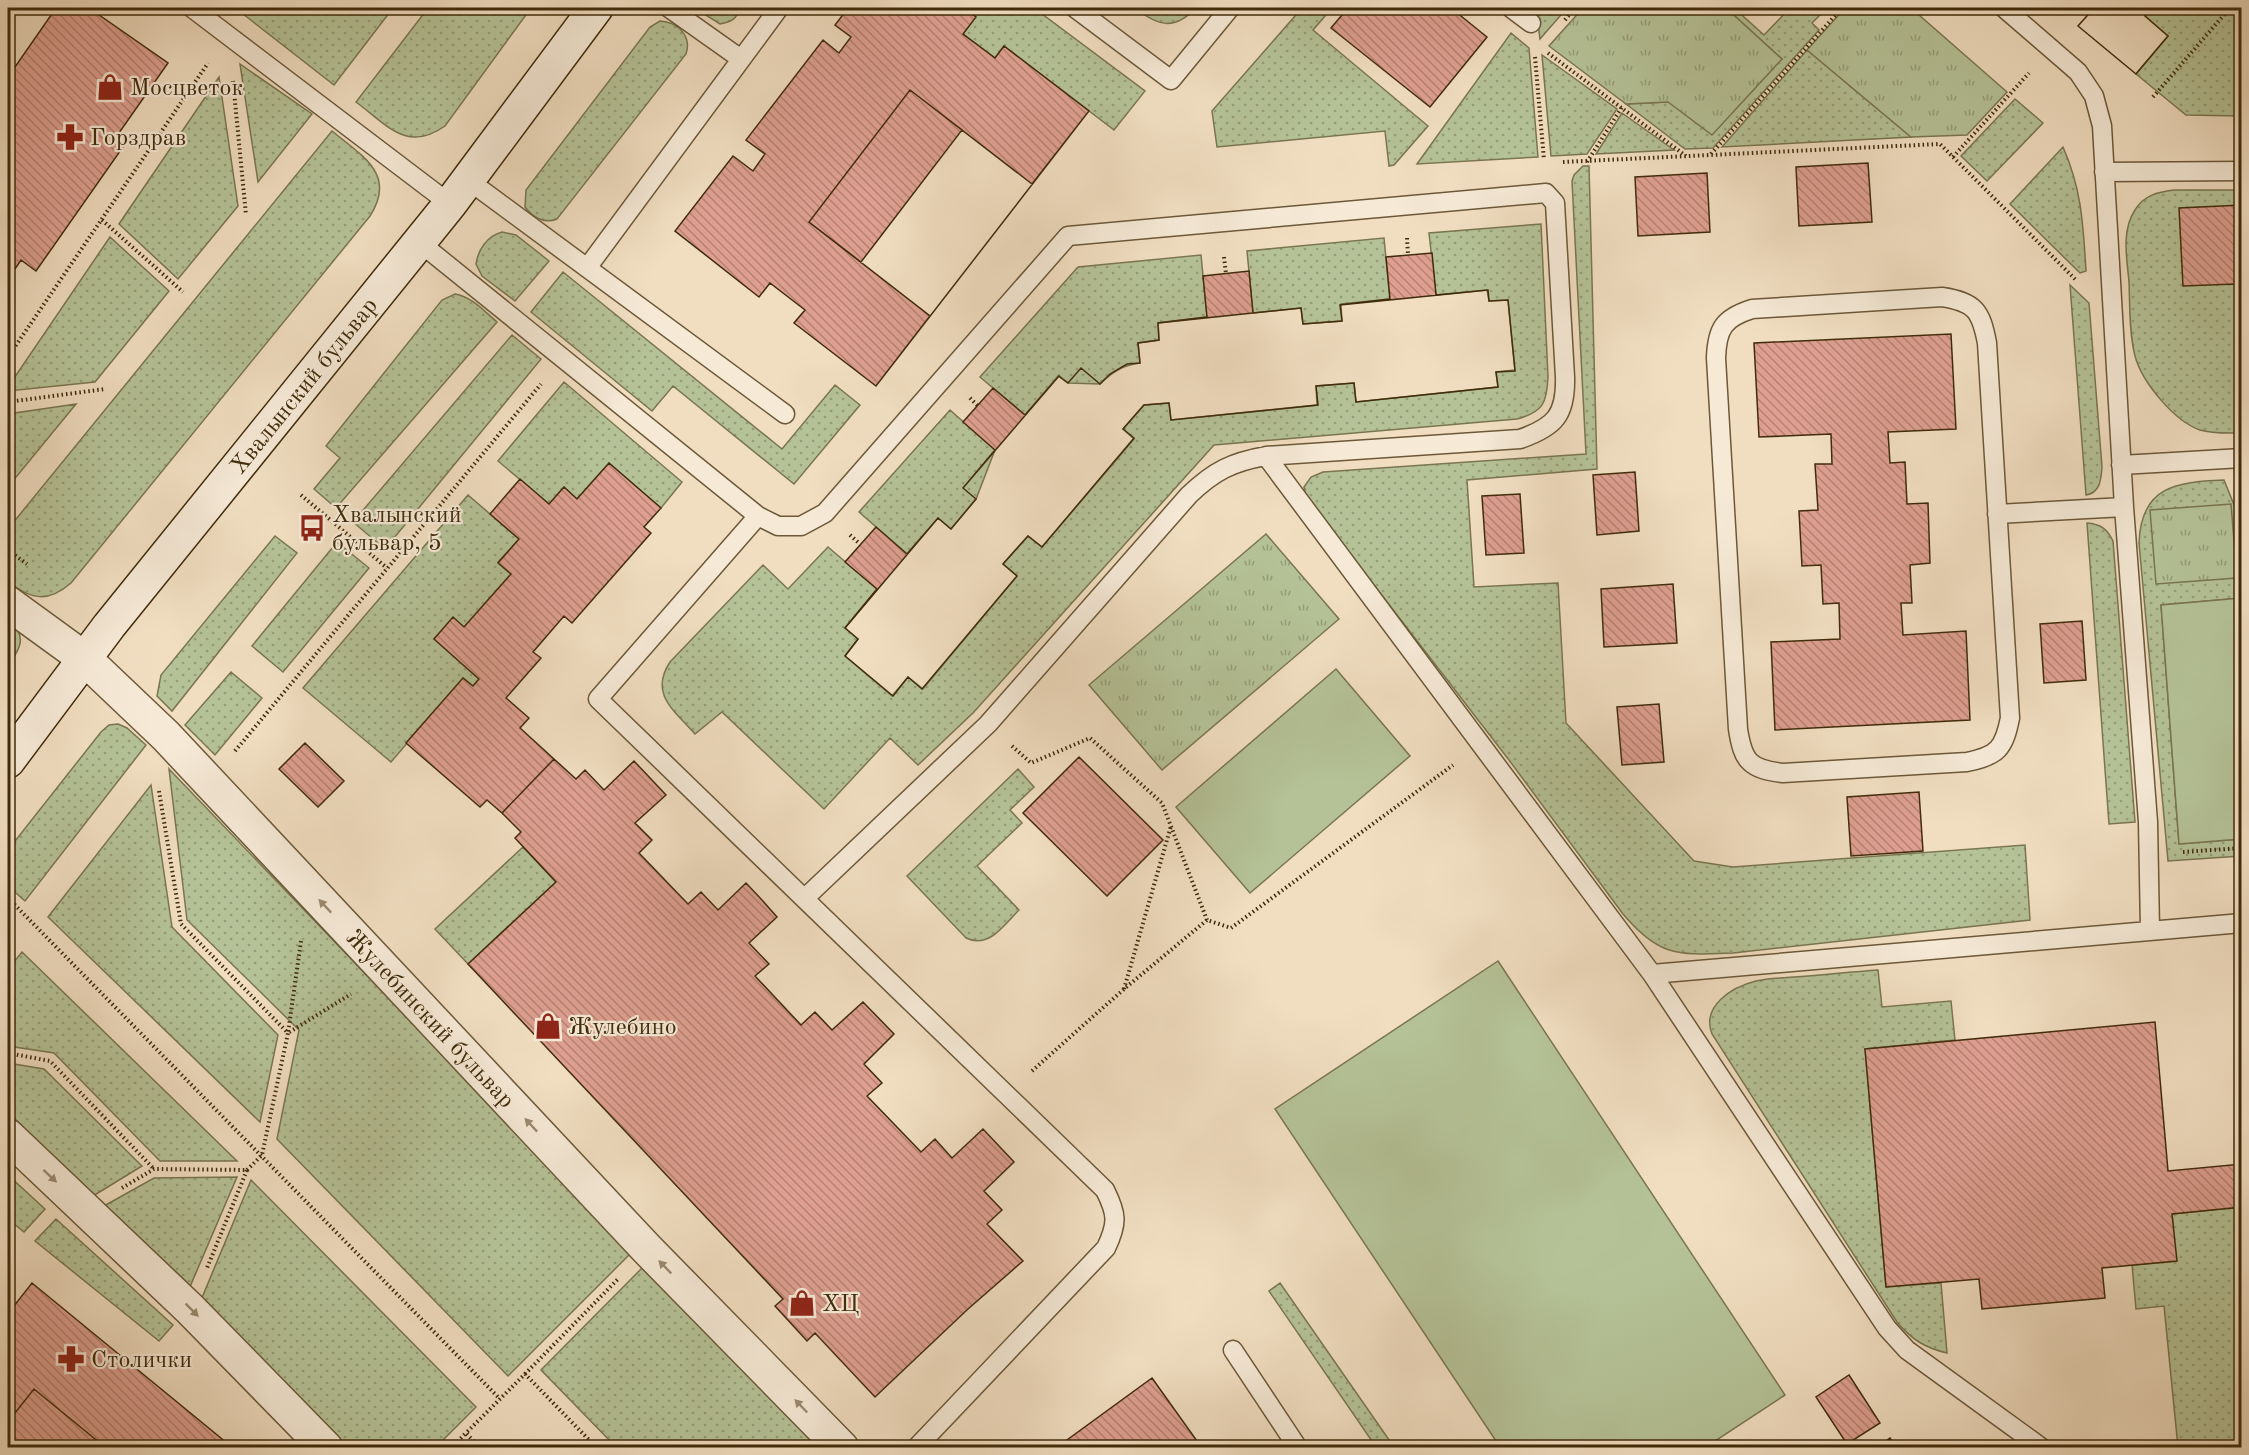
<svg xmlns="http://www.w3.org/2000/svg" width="2249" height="1455" viewBox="0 0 2249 1455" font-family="'Old Standard TT',serif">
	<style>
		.grass { fill: url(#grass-dots); stroke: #7a7650; stroke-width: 1.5 }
		.park { fill: url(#park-tufts); stroke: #7a7650; stroke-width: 1.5 }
		.pitch { fill: #b5c297; stroke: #7a7650; stroke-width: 1.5 }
		.building { fill: url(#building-back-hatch); stroke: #402b0a; stroke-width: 1.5; fill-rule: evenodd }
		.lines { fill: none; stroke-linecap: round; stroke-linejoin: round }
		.lane-casing { stroke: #6c5838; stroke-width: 21 }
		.street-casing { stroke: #6c5838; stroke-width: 36 }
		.secondary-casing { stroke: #402b0a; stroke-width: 36 }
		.path { stroke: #402b0a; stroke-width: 4; stroke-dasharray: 1.5 3; stroke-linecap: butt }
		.lane { stroke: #f6ead7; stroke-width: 18 }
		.street { stroke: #f6ead7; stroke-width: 33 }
		.secondary { stroke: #f6ead7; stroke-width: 33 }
		.oneway { fill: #9b8a70 }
		.labels { text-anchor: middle; stroke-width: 4.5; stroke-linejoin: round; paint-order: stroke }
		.poi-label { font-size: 24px; fill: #402b0a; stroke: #f6ead7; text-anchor: start }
		.street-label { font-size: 24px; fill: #402b0a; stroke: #f6ead7 }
	</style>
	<defs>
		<pattern id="grass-dots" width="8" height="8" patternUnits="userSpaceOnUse" patternTransform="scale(1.5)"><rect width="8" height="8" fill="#b5c297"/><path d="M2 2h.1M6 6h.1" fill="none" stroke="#959e79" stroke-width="1.8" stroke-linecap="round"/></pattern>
		<pattern id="park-tufts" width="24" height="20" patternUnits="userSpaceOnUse" patternTransform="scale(1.5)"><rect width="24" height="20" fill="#b5c297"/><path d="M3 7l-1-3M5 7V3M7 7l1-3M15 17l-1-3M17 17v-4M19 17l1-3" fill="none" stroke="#959e79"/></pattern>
		<pattern id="building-back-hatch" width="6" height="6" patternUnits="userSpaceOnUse" patternTransform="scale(1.5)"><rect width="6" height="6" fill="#de9f90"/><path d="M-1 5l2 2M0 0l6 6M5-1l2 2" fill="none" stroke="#b58274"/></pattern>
	</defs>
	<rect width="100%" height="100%" fill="#f1dec1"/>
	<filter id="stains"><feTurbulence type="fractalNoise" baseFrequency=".00333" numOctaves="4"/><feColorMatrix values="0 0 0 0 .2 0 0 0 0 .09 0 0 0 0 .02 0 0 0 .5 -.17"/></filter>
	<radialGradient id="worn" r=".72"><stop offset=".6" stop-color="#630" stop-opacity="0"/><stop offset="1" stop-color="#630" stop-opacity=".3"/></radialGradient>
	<path class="grass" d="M248 8H393L334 85 243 14Z
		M428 8H531L445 126C407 153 387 125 356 102Z
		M698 8H740C737 19 731 22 720 24L704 14Z
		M963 8H1034L1145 91 1114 130 1004 46 995 58 963 34 975 17Z
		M1135 8H1196C1174 31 1158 26 1135 8Z
		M1302 8H1332L1313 30 1428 126 1394 165 1389 166 1385 131 1217 147 1212 111Z
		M1536 8H1567L1540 39Z
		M1726 8H1734L1764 35 1790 8H1827L1812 23 1819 30 1713 148 1685 149 1626 104 1668 102 1782 59Z
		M2152 8H2241V116L2186 115 2136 74 2168 36 2145 16Z
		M660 21C678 22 692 36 686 54L557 219C545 224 533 218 525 207L526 190 650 27Z
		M1511 33 1529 48 1538 157 1417 164Z
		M1807 50 1911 137 1722 147Z
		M1542 55 1617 109 1587 154 1551 156Z
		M240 64 312 114 258 182Z
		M219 77 238 206 178 279 119 224Z
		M2015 99 2043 123 1987 181 1961 156Z
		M1622 113 1674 150 1596 154Z
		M332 131C362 156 397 174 370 216L71 583C48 603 31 600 8 581V529Z
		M2063 147C2082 190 2083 225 2086 271L2080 273 2010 204Z
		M1583 166H1589L1597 469 1467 480 1474 587 1558 583 1566 723 1694 861 1733 867 2025 845 2030 920 1733 953C1679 955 1660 958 1623 914L1509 760 1306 497 1304 487 1311 477 1323 472 1586 454 1572 181 1574 175Z
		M2174 190H2241V433C2228 433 2213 434 2200 430 2174 421 2142 382 2135 356 2129 332 2130 306 2129 282 2127 259 2121 231 2135 210 2144 195 2158 192 2174 190Z
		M1541 224 1548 377C1547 403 1543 412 1517 419L1214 445 973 713 918 765 890 738 824 809 722 712 695 734C674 710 649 694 670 662L763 565 788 589 828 547 877 589 845 628 858 639 845 656 892 696 908 677 923 689 1017 576 1003 564 1028 536 1042 547 1134 439 1123 429 1144 405 1169 403 1171 420 1317 405 1316 386 1354 383 1356 402 1498 387 1496 372 1515 370 1508 300 1489 301 1487 290 1436 295 1429 233Z
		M502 232 516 235 549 261 515 301 482 276 476 264C478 250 487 236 502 232Z
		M110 237 169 291 95 382 8 391V387Z
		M1384 238 1390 299 1341 304 1342 321 1303 324 1301 308 1253 313 1247 251Z
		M1201 255 1207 317 1158 323 1159 340 1138 343 1140 363C1123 365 1112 372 1100 384L1068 383 1058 376 1025 415 980 377 1078 267Z
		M563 272 782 449 835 385 860 405 794 484 673 386 652 411 531 312Z
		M2070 285 2089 303 2102 467C2101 480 2100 493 2086 495Z
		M455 294C472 297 484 311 497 322L336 508 314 489 340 458 326 446 442 300Z
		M512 335 541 359 385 549 353 522Z
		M564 382 682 482 661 508 609 463 577 499 564 487 549 504 498 461Z
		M76 404 8 487V414Z
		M950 410 995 450 976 499 951 529 938 518 907 554 859 512Z
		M2224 480 2241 522V598L2161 605 2179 844 2241 839V856L2168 861 2139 543C2141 486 2176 482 2224 480Z
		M468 495 519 539 498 562 511 574 464 627 453 618 434 639 479 679 473 686 463 678 391 762 303 688Z
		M2087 523C2101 524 2107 529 2113 541L2135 822 2109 824Z
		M275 536 297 553 172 711 157 696 161 675Z
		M337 542 369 568 283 672 252 646Z
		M8 616C26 637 23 645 8 666Z
		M231 672 262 698 215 755 185 725Z
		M118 724 127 728 146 745 25 901 8 886V850L101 732 109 725Z
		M169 769 632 1252 508 1376 277 1139 299 1030 187 920Z
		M1018 769 1034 787 1010 810 1022 823 977 866 1019 910C1004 925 989 949 966 938L907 876Z
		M151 785 172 927 278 1035 260 1122 48 917Z
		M523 847 556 882 468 964 435 929Z
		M22 952 237 1161H160L54 1053 8 1046V969Z
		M1878 970 1882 1007 1951 1001 1955 1040 1865 1049 1886 1287 1941 1283 1947 1353C1925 1348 1911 1339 1897 1322L1712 1034C1701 1006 1732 987 1756 981 1768 978 1782 978 1794 977 1822 975 1850 972 1878 970Z
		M8 1063 44 1069 142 1166 93 1196 8 1112Z
		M8 1175 45 1209 24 1232 8 1219Z
		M237 1177 189 1289 104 1206 154 1178Z
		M251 1180 476 1407 436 1447H344L201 1300Z
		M2241 1207V1447H2178L2164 1306 2136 1309 2132 1265 2176 1261 2172 1214Z
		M56 1219 173 1325 159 1341 35 1241Z
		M645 1265 820 1447H614L615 1446 541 1370Z
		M1280 1283 1394 1447H1376L1269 1291Z"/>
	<path class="park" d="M1583 8H1726L1782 59 1712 135 1668 102 1626 104 1549 46Z
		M1845 8H1911L2007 92 1967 135 1911 137 1807 50Z
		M2231 504 2237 578 2156 584 2150 510Z
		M1266 534 1339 619 1162 770 1089 685Z"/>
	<path class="pitch" d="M2241 598V839L2179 844 2161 605Z
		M1336 669 1410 756 1250 893 1176 807Z
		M1498 961 1785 1395 1706 1447H1500L1275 1109Z"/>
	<path class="building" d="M56 8H89L168 63 114 140 123 147 36 271 21 260 8 279V77Z
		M848 8H963L976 17 963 34 995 58 1004 46 1089 111 1032 184 910 90 809 222 930 316 876 386 794 323 805 310 770 283 759 297 675 231 733 156 753 171 765 154 746 140 823 40 839 53 851 37 835 25Z
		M848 8H963L976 17 963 34 995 58 1004 46 1089 111 876 386 794 323 805 310 770 283 759 297 675 231 733 156 753 171 765 154 746 140 823 40 839 53 851 37 835 25ZM910 90 962 130 861 262 809 222Z
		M848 8H963L976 17 963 34 995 58 1004 46 1089 111 876 386 794 323 805 310 770 283 759 297 675 231 733 156 753 171 765 154 746 140 823 40 839 53 851 37 835 25Z
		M1348 8H1451L1487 37 1430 107 1331 28Z
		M2094 8H2152L2145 16 2168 36 2136 74 2078 26Z
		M2094 8H2152L2145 16 2168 36 2136 74 2078 26Z
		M1868 163 1872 222 1799 226 1796 167Z
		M1707 173 1710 232 1638 236 1635 177Z
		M2242 205V383L2239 384 2235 284 2183 286 2179 208Z
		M1432 253 1436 295 1488 290 1489 301 1508 300 1515 371 1496 372 1498 387 1356 402 1354 383 1316 386 1318 405 1171 420 1169 403 1144 405 1123 429 1134 438 1042 547 1028 536 1003 564 1017 576 922 689 908 677 893 696 845 656 858 639 845 628 877 589 845 562 876 527 907 554 938 518 951 529 976 499 963 488 995 450 963 422 993 388 1025 415 1059 376 1068 383 1081 368 1100 384 1110 374 1127 364 1140 363 1138 343 1159 340 1158 323 1207 317 1203 276 1249 271 1253 313 1301 308 1303 324 1342 321 1340 305 1390 299 1386 257Z
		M1488 290 1489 301 1508 300 1515 371 1496 372 1498 387 1356 402 1354 383 1316 386 1318 405 1171 420 1169 403 1144 405 1123 429 1134 438 1042 547 1028 536 1003 564 1017 576 922 689 908 677 893 696 845 656 858 639 845 628 938 518 951 529 976 499 963 488 1059 376 1068 383 1081 368 1100 384 1110 374 1127 364 1140 363 1138 343 1159 340 1158 323 1301 308 1303 324 1342 321 1340 305Z
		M1951 334 1956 429 1888 432 1890 463 1905 462 1907 504 1928 503 1930 563 1910 565 1912 603H1901L1903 635 1966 631 1970 720 1775 730 1771 642 1840 639 1839 603 1823 604 1821 565 1802 566 1799 511 1818 510 1815 464H1832L1831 434 1759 437 1754 343Z
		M609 463 661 508 644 527 651 533 572 623 564 616 533 652 541 658 506 698 529 718 520 728 554 759 502 813 487 800 480 807 406 743 463 678 473 686 479 679 434 639 453 617 464 627 511 574 498 563 519 539 490 514 520 479 549 504 564 487 577 499Z
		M1635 472 1639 531 1597 535 1593 475Z
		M1520 494 1524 553 1486 555 1482 496Z
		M1673 584 1677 643 1604 647 1601 589Z
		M2082 621 2086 680 2044 683 2040 624Z
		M1659 704 1664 762 1622 765 1617 707Z
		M305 743 344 781 318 807 279 769Z
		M1079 757 1163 840 1107 896 1023 813Z
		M554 759 576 779 585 770 604 790 634 761 666 795 635 823 652 840 639 853 688 904 701 892 718 910 746 883 762 900 777 917 749 943 769 964 755 976 801 1025 815 1012 832 1030 863 1002 894 1034 864 1064 882 1083 867 1096 921 1152 935 1139 952 1158 983 1129 1014 1162 984 1191 1002 1210 987 1224 1023 1261 968 1309 875 1397 815 1333 807 1341 775 1306 783 1299 468 964 556 882 515 838 521 832 502 813Z
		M1919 792 1923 851 1851 856 1847 797Z
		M2155 1022 2168 1171 2242 1164V1207L2172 1214 2177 1261 2102 1268 2105 1298 1982 1309 1979 1279 1886 1287 1865 1049Z
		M32 1283 233 1448H106L34 1389 15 1413 8 1407V1301L14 1306Z
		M1849 1375 1880 1423 1847 1444 1816 1397Z
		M1152 1378 1202 1448H1056Z
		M34 1389 106 1448H8V1407L15 1413Z
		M1890 1438 1896 1448H1876Z"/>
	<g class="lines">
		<defs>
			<path id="lane" d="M192 8 450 204
				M669 8 741 59
				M1075 8 1171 80 1230 8
				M1511 8 1531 23
				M2004 8 2078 72 2094 96 2102 126 2124 507 2148 822 2150 930
				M2104 172 2242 171
				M468 180 785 414
				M419 242 758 516
				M587 268 779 8
				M1942 297C1975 302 1981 311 1987 343L2010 718C2004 748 1998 756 1967 762L1783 773C1750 769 1743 762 1738 729L1716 358C1717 328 1724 318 1752 309Z
				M1266 456 1652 974
				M2121 465 2242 458
				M1997 514 2124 507
				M805 898 988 724 1189 495C1214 471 1232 462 1266 456L1520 439C1555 427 1566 415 1565 377L1555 203 1546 193 1068 236 825 513 801 526H778L758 516 598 699 1105 1190C1117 1214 1118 1223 1106 1248L916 1448
				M1233 1350 1298 1448
				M2042 1448 1907 1350 1887 1328 1652 974 2242 923"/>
			<g id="street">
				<path id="s1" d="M8 603 85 659 166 736 647 1249 842 1448"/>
				<path d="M8 1136 190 1309 326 1448"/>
			</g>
			<g id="secondary">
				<path id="s2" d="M8 761 109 626 450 204 596 8"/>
			</g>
		</defs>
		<use href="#lane" class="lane-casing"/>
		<use href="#street" class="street-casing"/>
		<use href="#secondary" class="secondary-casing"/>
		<path class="path" d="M1565 20 1575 8
			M1548 53 1686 156
			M1535 57 1544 160
			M233 81 246 215
			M2153 97 2230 8
			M1711 154 1842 8
			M1953 157 2029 73
			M1563 162 1940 144 2077 281
			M1587 162 1622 107
			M102 220 183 292
			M1407 238 1408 255
			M1224 257 1226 274
			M8 357 208 63
			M970 398 978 406
			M8 402 105 389
			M301 495 387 568
			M850 535 860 544
			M8 550 27 564
			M1012 746 1031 763 1090 738 1162 803 1207 920
			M235 751 541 384
			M159 791 181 924 288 1033 262 1155 247 1170
			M2183 852 2242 848
			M8 898 500 1399
			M301 941 288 1033 351 994
			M1124 989 1171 826
			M8 1053 50 1061 154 1169
			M1032 1071 1124 989 1207 920 1231 928 1453 765
			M122 1188 154 1169 247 1170 207 1268
			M525 1374 619 1278
			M451 1448 466 1433
			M480 1448 466 1433 525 1374 595 1446 594 1448"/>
		<use href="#lane" class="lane"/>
		<use href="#street" class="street"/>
		<use href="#secondary" class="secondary"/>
	</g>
	<defs><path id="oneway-solid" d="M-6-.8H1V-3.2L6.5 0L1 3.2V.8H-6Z" transform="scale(1.5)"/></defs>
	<g class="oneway">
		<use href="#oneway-solid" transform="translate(325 906) rotate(-133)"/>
		<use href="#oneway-solid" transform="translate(531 1125) rotate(-133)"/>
		<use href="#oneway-solid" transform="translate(50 1176) rotate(43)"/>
		<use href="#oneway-solid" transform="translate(665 1267) rotate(-134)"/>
		<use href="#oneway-solid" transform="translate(192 1310) rotate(45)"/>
		<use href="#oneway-solid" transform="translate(801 1406) rotate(-134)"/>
	</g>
	<defs>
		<symbol id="shop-bare" viewBox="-9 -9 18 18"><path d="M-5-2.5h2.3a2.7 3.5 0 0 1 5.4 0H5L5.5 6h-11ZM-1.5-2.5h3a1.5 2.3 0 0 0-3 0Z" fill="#8f2418" stroke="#f6ead7" stroke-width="2.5" paint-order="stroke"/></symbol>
		<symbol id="pharmacy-bare" viewBox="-9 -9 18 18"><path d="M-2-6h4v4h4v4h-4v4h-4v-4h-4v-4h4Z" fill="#8f2418" stroke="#f6ead7" stroke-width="2.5" paint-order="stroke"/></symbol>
		<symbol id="bus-bare" viewBox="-9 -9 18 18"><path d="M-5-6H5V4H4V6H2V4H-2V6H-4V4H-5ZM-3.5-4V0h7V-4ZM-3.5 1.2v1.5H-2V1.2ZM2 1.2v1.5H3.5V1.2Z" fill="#8f2418" stroke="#f6ead7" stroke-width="2.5" paint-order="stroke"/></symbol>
	</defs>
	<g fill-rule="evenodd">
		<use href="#shop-bare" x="91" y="68" width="38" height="38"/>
		<use href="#pharmacy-bare" x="51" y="118" width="38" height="38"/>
		<use href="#bus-bare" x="293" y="509" width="38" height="38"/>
		<use href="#shop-bare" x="529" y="1007" width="38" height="38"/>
		<use href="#shop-bare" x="783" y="1284" width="38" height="38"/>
		<use href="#pharmacy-bare" x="52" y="1340" width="38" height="38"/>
	</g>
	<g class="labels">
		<g class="poi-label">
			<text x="130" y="95">Мосцветок</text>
			<text x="90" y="145">Горздрав</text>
			<text x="332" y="522">Хвалынский<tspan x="332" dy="28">бульвар, 5</tspan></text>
			<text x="568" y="1034">Жулебино</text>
			<text x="822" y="1311">ХЦ</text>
			<text x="91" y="1367">Столички</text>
		</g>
		<g class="street-label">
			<text dy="8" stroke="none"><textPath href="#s2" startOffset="478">Хвалынский бульвар</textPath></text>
			<text dy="8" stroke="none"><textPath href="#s1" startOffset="594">Жулебинский бульвар</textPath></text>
		</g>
	</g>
	<rect width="2249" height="1455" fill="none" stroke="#f1dec1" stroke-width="30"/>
	<rect x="9" y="9" width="2231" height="1437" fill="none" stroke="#402b0a" stroke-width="3"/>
	<rect x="15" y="15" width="2219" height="1425" fill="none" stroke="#402b0a" stroke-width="1.5"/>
	<rect width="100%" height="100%" filter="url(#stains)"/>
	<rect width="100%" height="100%" fill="url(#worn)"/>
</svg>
